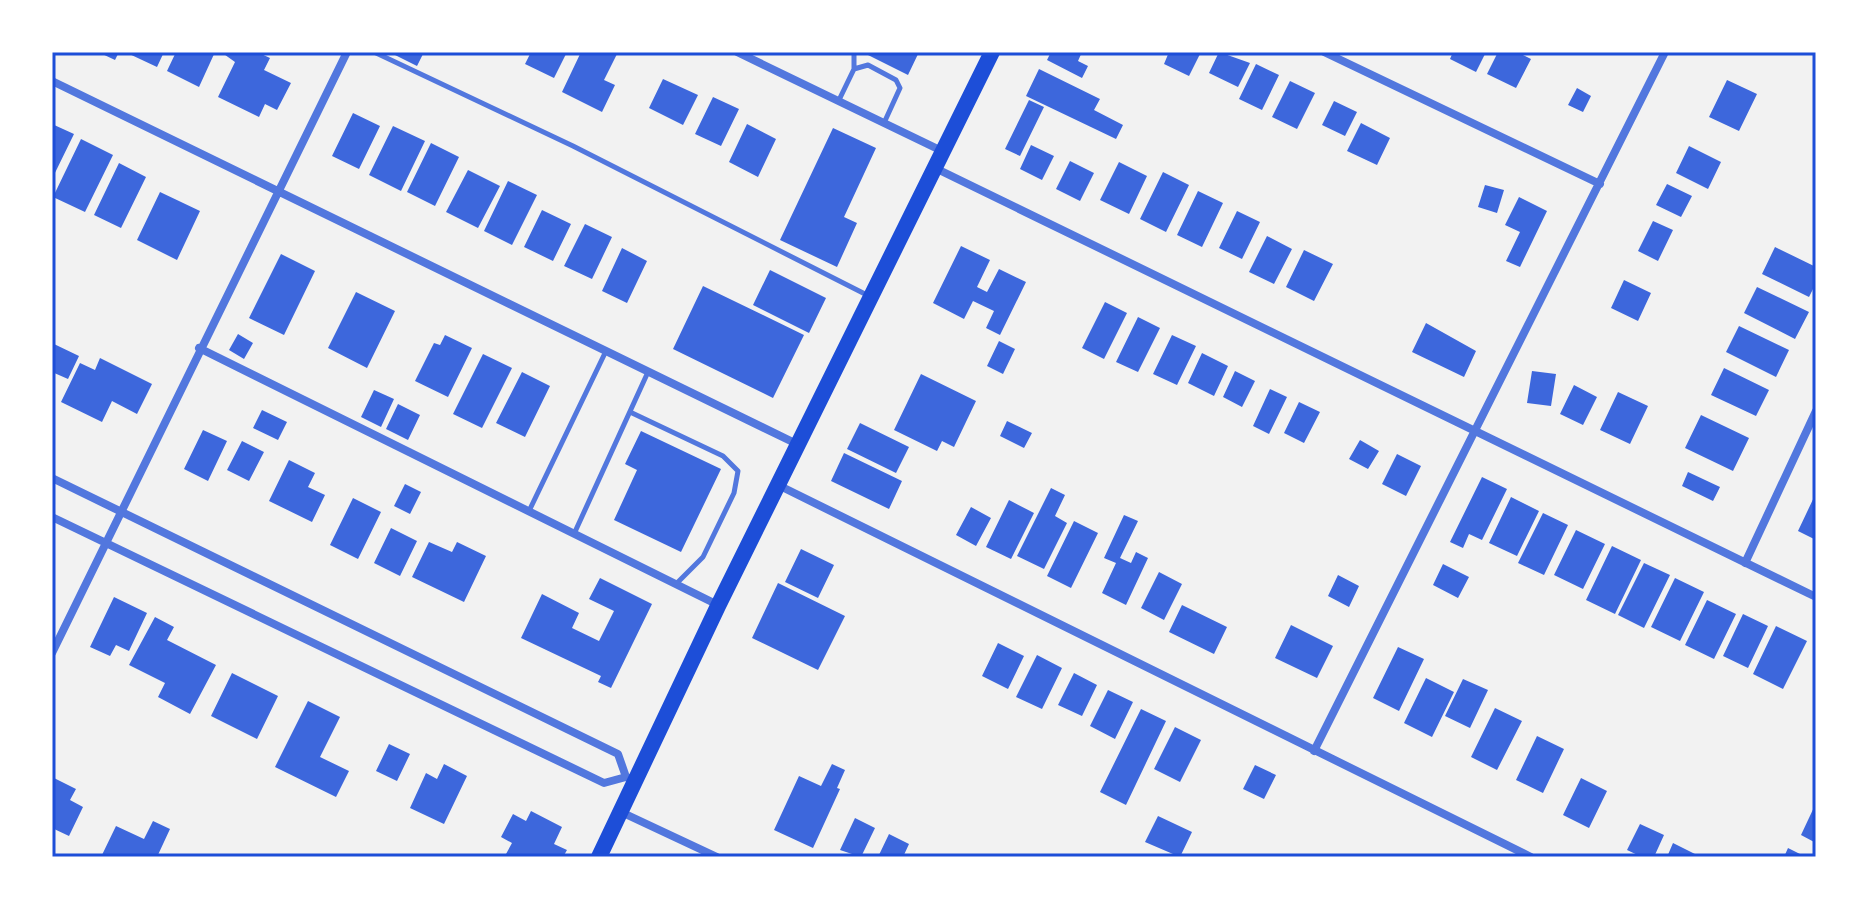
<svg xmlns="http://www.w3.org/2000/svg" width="1868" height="909" viewBox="0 0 1868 909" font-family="Jost,sans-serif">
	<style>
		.building { fill: #3d67dc }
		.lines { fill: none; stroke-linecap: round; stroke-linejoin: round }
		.service { stroke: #5277de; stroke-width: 5 }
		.minor { stroke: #5277de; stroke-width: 8 }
		.secondary { stroke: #1d4ed8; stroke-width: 16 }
		.neatline { fill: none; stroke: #1d4ed8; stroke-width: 3 }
	</style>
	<rect width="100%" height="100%" fill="#f2f2f2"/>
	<path class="building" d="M98 52H119L115 60Z
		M125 52H164L157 67Z
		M176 52H215L199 87 167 71Z
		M221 52H257L270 58 264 70 291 83 277 110 265 104 259 117 218 97 235 62Z
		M389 52H424L417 66Z
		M531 52H567L554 78 525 64Z
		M581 52H618L604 80 615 85 602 112 562 92Z
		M862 52H919L908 75Z
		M1051 52H1082L1078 61 1088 66 1082 78 1047 60Z
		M1169 52H1201L1189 76 1164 64Z
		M1219 52 1250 63 1238 87 1209 73Z
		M1453 52H1486L1476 72 1450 59Z
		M1498 52H1517L1531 59 1516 88 1487 74Z
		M1256 64 1279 75 1262 110 1239 99Z
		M1039 69 1100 99 1094 110 1123 125 1116 139 1026 96Z
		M663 79 698 95 683 125 649 108Z
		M1727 80 1757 94 1739 131 1709 117Z
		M1290 81 1315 93 1297 129 1272 117Z
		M1577 88 1591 96 1583 112 1568 105Z
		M713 97 739 109 721 146 695 134Z
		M1029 100 1044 107 1020 156 1005 149Z
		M1334 101 1357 112 1345 136 1322 125Z
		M353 113 380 126 359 169 332 156Z
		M1361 123 1390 138 1377 165 1347 151Z
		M52 124 74 134 52 179Z
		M747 124 776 139 758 177 729 162Z
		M393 126 425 141 401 191 369 175Z
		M833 128 876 148 844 217 857 223 837 267 780 240Z
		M81 139 113 155 85 212 53 197Z
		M431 143 459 157 435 206 407 192Z
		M1031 145 1054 156 1042 180 1020 169Z
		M1689 146 1721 162 1708 189 1676 173Z
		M1070 161 1094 173 1080 201 1056 189Z
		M1119 162 1147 176 1129 214 1100 200Z
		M119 163 146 177 121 228 94 215Z
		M468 170 500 186 478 228 446 212Z
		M1163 172 1189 185 1166 232 1140 219Z
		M508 181 537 195 512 245 484 231Z
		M1667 184 1692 196 1681 217 1656 205Z
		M1485 185 1504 190 1497 213 1478 207Z
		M1198 191 1223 203 1202 247 1177 235Z
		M160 192 200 211 177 260 137 240Z
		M1519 197 1547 211 1520 267 1506 261 1520 232 1505 225Z
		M542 210 571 224 553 261 524 247Z
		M1237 211 1260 222 1242 259 1219 248Z
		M1653 221 1673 230 1658 261 1638 251Z
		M585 224 612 237 592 279 564 266Z
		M1267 236 1292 249 1274 284 1249 272Z
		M961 246 990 260 977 287 987 292 999 269 1026 282 1000 335 986 328 994 311 973 301 964 319 933 303Z
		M1775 247 1816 267V283L1809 297 1762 274Z
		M622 248 647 261 627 303 602 291Z
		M1304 250 1333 264 1314 301 1286 287Z
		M281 254 315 271 284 335 249 318Z
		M770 270 826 298 809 333 753 305Z
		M1624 280 1651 293 1638 321 1611 308Z
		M703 286 804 335 773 398 673 349Z
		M1757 287 1809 312 1795 339 1744 313Z
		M356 292 395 311 367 368 328 348Z
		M1105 302 1127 313 1104 359 1082 348Z
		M1138 317 1160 328 1138 372 1116 362Z
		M1426 323 1476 351 1464 377 1412 352Z
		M1739 326 1789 350 1776 377 1726 352Z
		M238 334 253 343 244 359 229 350Z
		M445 335 472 348 448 397 415 381 434 343 440 345Z
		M1172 335 1196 346 1177 385 1153 374Z
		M999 341 1015 349 1003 374 987 366Z
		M54 344 79 356 68 379 52 372Z
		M1202 353 1228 366 1214 396 1188 383Z
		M483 354 512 368 482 428 453 414Z
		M100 358 152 384 137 414 112 401 102 422 61 402 80 363 95 370Z
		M1724 368 1769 390 1756 416 1711 395Z
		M1235 371 1255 381 1242 407 1223 397Z
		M1532 371 1556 374 1551 406 1527 403Z
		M522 372 550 386 525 437 496 423Z
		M921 374 976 401 954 447 942 441 937 451 894 430Z
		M1574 385 1597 397 1583 425 1560 414Z
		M1270 389 1287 397 1269 434 1253 426Z
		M374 390 394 399 381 427 361 417Z
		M1618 392 1648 406 1630 444 1600 430Z
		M1299 402 1320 412 1304 443 1284 433Z
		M398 404 420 415 408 440 386 429Z
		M262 410 287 422 278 440 253 428Z
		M1701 415 1749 438 1733 471 1685 448Z
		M1007 421 1032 433 1024 448 1000 436Z
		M860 423 909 447 896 473 847 449Z
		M203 430 227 441 208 481 184 469Z
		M641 431 721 469 681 552 614 520 637 470 625 464Z
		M1360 440 1379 451 1368 469 1349 459Z
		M242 441 264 452 249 481 227 470Z
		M844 453 902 481 889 509 831 481Z
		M1397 454 1421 466 1406 496 1382 484Z
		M289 460 315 473 308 487 325 495 312 522 269 501Z
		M1688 472 1720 487 1713 501 1682 486Z
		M1482 477 1507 489 1482 540 1469 534 1463 548 1450 542Z
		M405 484 421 492 410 514 394 506Z
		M1051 488 1065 495 1055 516 1067 523 1044 569 1017 556Z
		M1816 493V540L1798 531Z
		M1511 497 1539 511 1517 556 1489 543Z
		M353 498 381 512 358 559 330 545Z
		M1009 500 1034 513 1011 559 986 547Z
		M971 507 991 518 976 546 956 535Z
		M1543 513 1568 525 1544 575 1518 563Z
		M1124 515 1138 521 1120 558 1131 563 1136 552 1148 558 1126 605 1102 593 1116 563 1104 558Z
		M1074 521 1098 533 1071 588 1047 576Z
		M391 528 417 541 400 576 374 563Z
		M1576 530 1605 544 1583 589 1554 575Z
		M429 542 452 552 457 542 486 556 464 602 412 577Z
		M1612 546 1641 560 1615 614 1586 600Z
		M801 549 834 565 818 598 785 582Z
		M1644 563 1670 575 1644 628 1618 615Z
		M1443 564 1469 577 1458 598 1433 585Z
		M1159 572 1182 584 1164 620 1141 608Z
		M1338 575 1359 586 1349 607 1328 596Z
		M600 578 652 604 611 688 598 682 601 676 521 638 542 594 579 613 572 628 599 641 614 611 589 599Z
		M1675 578 1704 592 1680 641 1651 627Z
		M778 583 845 616 818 670 752 638Z
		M114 597 147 613 129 651 116 645 110 656 90 647Z
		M1707 600 1736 614 1714 659 1685 645Z
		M1182 605 1227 627 1214 654 1169 632Z
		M1743 614 1768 626 1748 668 1723 656Z
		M155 617 174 627 167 640 216 665 190 714 158 697 165 683 129 665Z
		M1291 625 1333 646 1317 678 1275 658Z
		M1776 626 1807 641 1783 689 1753 674Z
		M998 643 1024 656 1008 689 982 676Z
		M1398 647 1424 659 1399 711 1373 698Z
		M1037 655 1062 668 1042 709 1016 697Z
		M232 673 278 696 257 739 211 716Z
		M1074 673 1097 685 1082 716 1058 705Z
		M1426 678 1454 692 1432 737 1404 723Z
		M1463 679 1488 690 1470 728 1445 716Z
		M1108 690 1133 702 1115 739 1090 726Z
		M308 701 340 717 320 757 349 771 336 797 275 767Z
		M1495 708 1522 721 1497 770 1471 757Z
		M1141 709 1166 721 1126 805 1100 792Z
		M1175 727 1201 740 1180 782 1154 769Z
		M1537 736 1564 749 1543 793 1516 780Z
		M389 744 410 754 397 781 376 771Z
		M444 764 467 776 444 824 410 808 426 773 437 779Z
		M832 764 845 770 837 788 840 789 813 848 774 830 799 776 821 786Z
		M1255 765 1276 775 1264 799 1243 789Z
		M52 777 76 789 70 800 83 807 69 836 52 828Z
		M1581 778 1607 791 1589 828 1563 815Z
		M1816 803V843L1801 835Z
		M531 811 562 827 554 844 567 850 563 857 506 854 512 843 501 837 513 814 526 821Z
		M1158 816 1192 832 1180 857 1145 842Z
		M855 818 875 828 861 857 840 850Z
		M153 821 170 829 157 857H101L116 826 144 839Z
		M1640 824 1664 835 1654 857H1642L1627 850Z
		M889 834 909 844 903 857H878Z
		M1673 843 1701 857H1667Z
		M1788 848 1806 857H1784Z"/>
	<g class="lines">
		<path class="service" d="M374 52 573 146 867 295
			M854 69V52
			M839 100 854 69 868 65 896 80 900 88 884 123
			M630 412 723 456 738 471 734 493 703 557 676 584
			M529 511 606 351
			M574 534 648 372"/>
		<path class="minor" d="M737 52 942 151
			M1324 52 1600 184
			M52 81 799 445
			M935 168 1816 597
			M199 348 718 605
			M52 478 618 754 626 777 635 781
			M780 486 1531 857
			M52 517 604 783 626 777
			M1745 563 1816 411
			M52 653 347 52
			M1314 751 1665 52
			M621 812 717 857"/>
		<path class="secondary" d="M599 857 718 606 992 52"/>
	</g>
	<rect width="1868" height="909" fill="none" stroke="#ffffff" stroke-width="108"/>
	<rect x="54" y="54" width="1760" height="801" class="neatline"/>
</svg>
